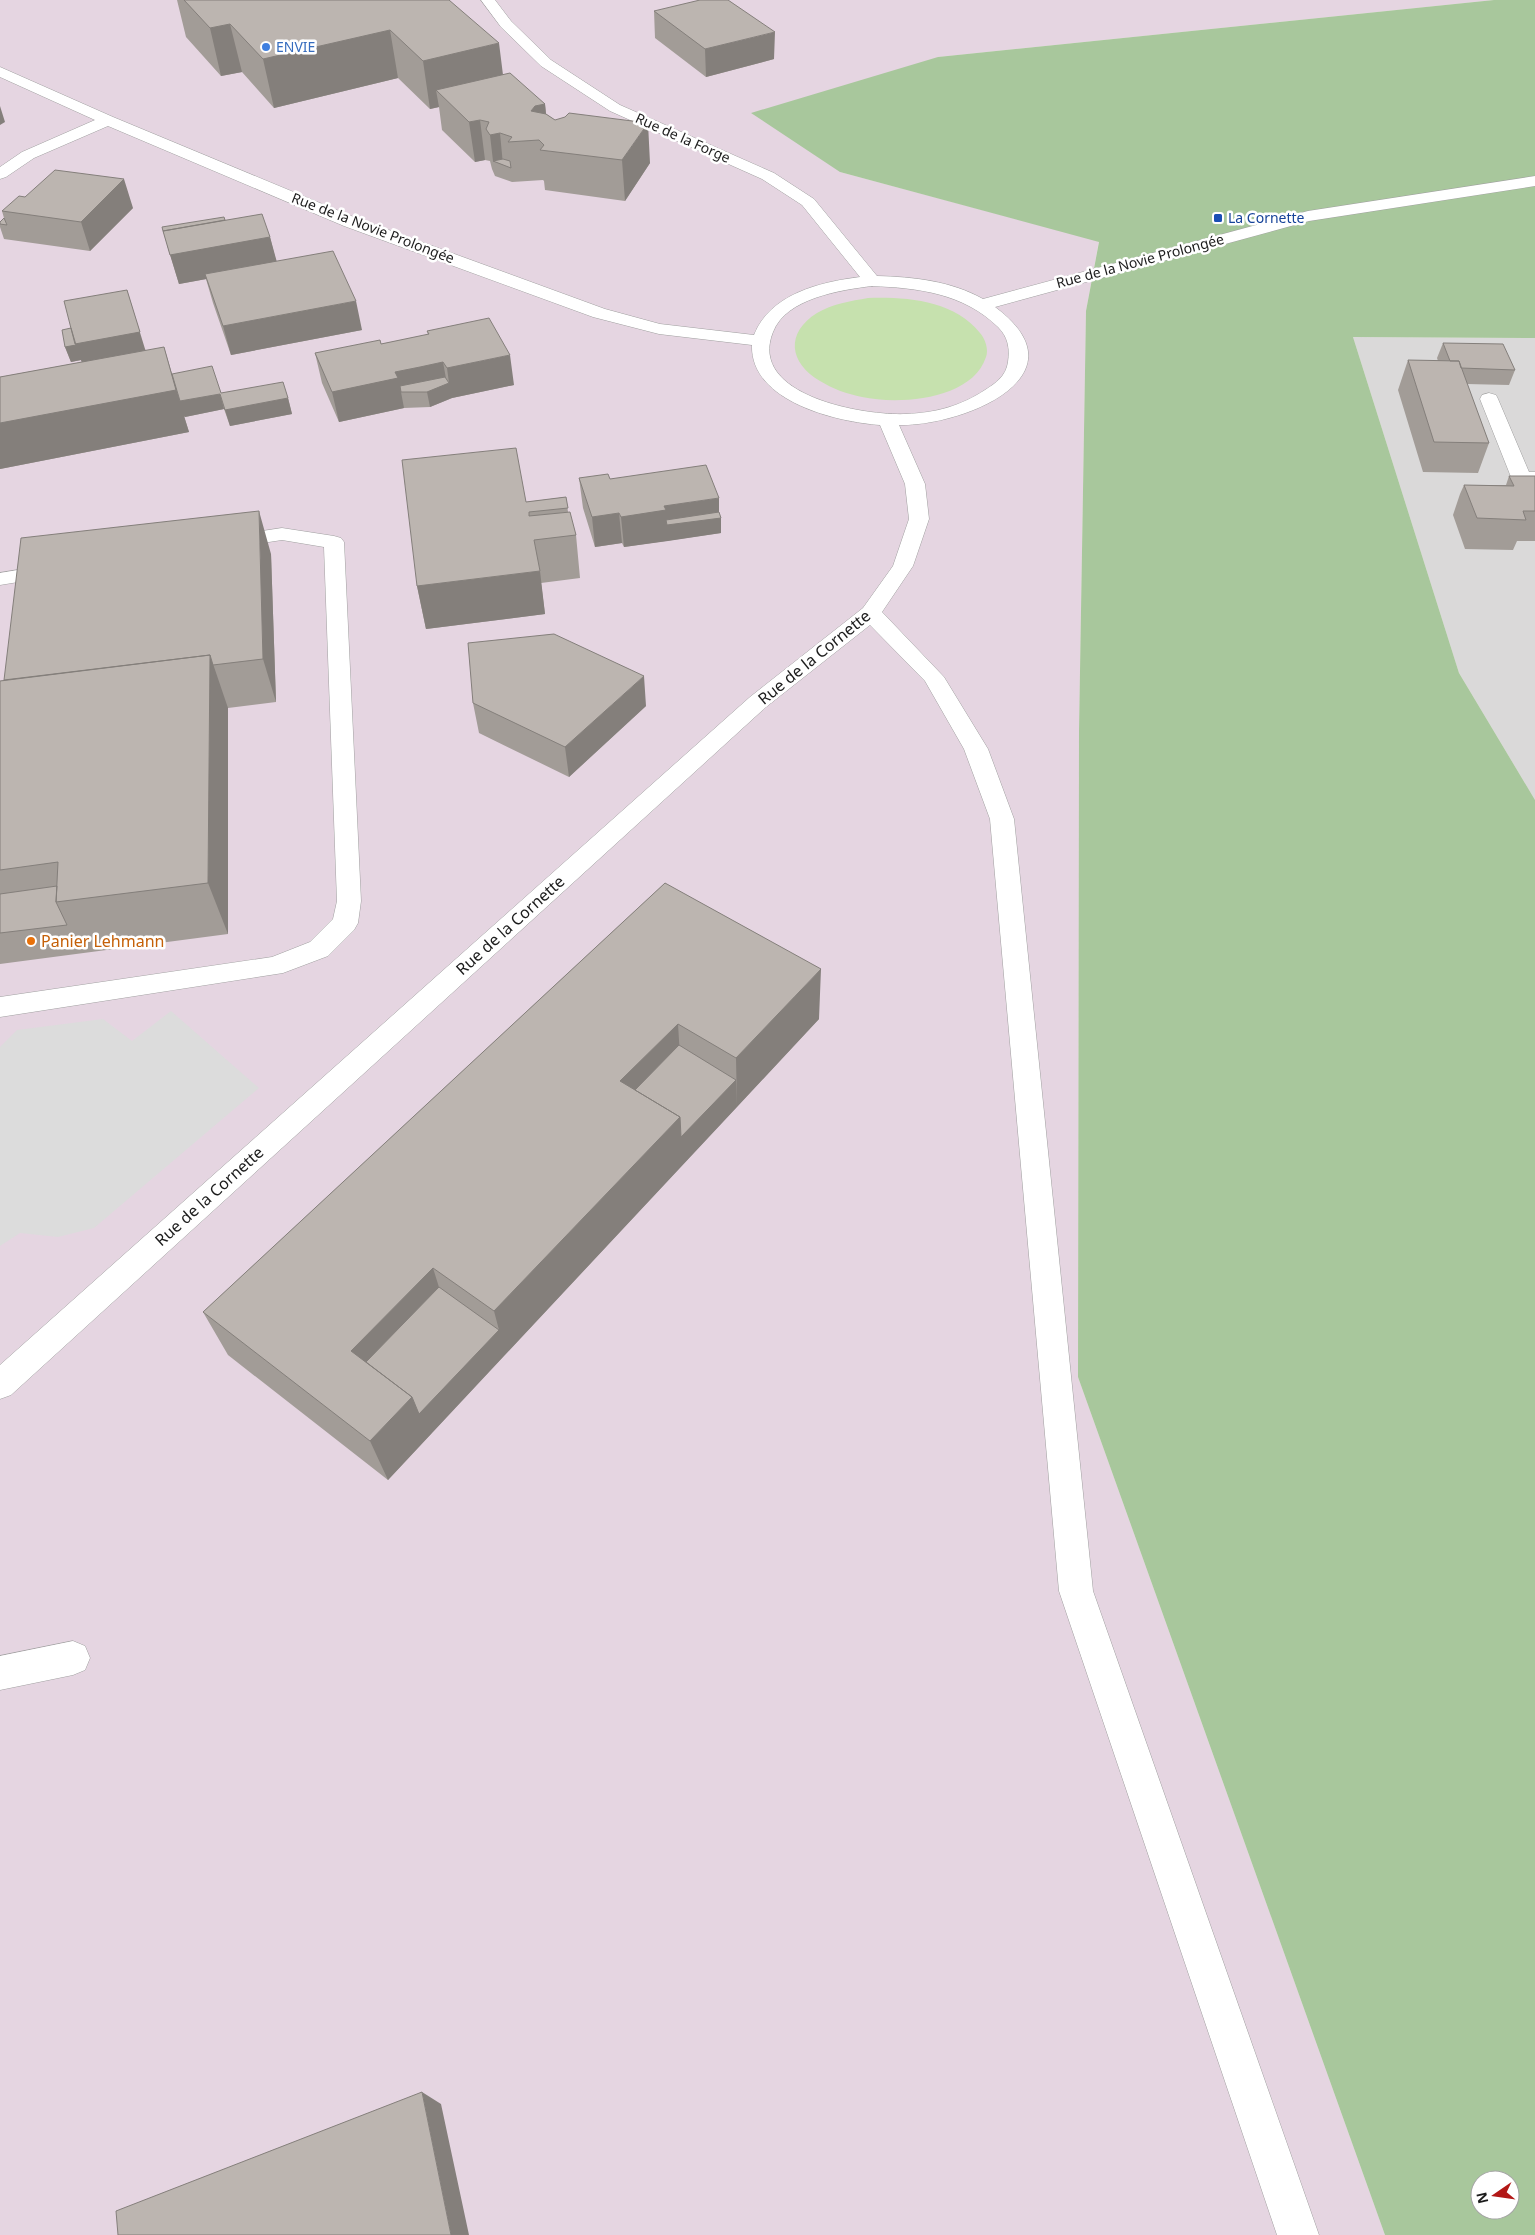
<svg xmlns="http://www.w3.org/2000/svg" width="1535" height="2235" viewBox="0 0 1535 2235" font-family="'Noto Sans',sans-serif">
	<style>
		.residential { fill: #dad9d9 }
		.industrial { fill: #e5d5e1 }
		.grass { fill: #c6e1ae }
		.forest { fill: #a8c79c; fill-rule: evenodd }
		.parking { fill: #dcdcdc }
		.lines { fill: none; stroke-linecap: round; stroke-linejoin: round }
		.service-casing { stroke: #a0a0a0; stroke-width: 1 }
		.minor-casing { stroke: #a0a0a0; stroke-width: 1 }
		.service { fill: #fff; fill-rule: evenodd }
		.minor { fill: #fff; fill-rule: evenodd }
		.wall { fill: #a29c97 }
		.shaded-wall { fill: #847f7b }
		.building { fill: #bcb5b0; stroke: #847f7b }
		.shop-dot { fill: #3f7fe0; stroke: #fff; stroke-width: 2 }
		.transit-dot { fill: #1a4fb4; stroke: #fff; stroke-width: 2 }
		.food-dot { fill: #e8710a; stroke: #fff; stroke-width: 2 }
		.labels { text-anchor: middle; stroke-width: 5; stroke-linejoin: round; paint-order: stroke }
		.far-shop-label { font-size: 14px; fill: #366cbe; stroke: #fff; text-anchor: start }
		.far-street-label { font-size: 14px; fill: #1c1c1c; stroke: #fff }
		.far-transit-label { font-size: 14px; fill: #164399; stroke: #fff; text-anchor: start }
		.street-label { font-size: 16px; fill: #1c1c1c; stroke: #fff }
		.food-label { font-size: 16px; fill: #c56008; stroke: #fff; text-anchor: start }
	</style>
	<rect width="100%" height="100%" fill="#ece9e3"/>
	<path class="residential" d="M1353 337 1535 338V800L1459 673Z"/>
	<path class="industrial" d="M0 0H1494L938 57 840 172 1099 241 1086 311 1079 731 1078 1377 1385 2235H0Z"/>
	<path class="grass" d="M868 298C908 297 953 300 980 333 985 338 989 350 986 357 972 400 899 405 862 397 847 394 833 389 820 381 789 363 785 333 817 313 832 304 851 301 868 298Z"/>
	<path class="forest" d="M1494 0H1535V338L1353 337 1459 673 1535 800V2235H1385L1078 1377 1079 731 1086 311 1099 242 840 172 751 113 938 57ZM1480 2180H1510V2210H1480Z"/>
	<path class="parking" d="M171 1011 259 1088 94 1228 58 1237 20 1233 0 1246V1047L17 1030 103 1019 132 1041Z"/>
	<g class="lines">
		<defs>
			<path id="service" d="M282 528 334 536 341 538 344 542 361 901 358 923 354 930 328 956 283 973 0 1017V997L272 957 310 942 333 919 337 901 324 547 282 540 230 548 223 546 220 542 223 538 230 536Z
				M54 564 61 565 64 570 61 575 0 585V573Z
				M73 1641 85 1646 90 1658 85 1670 73 1675 0 1690V1656Z"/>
			<path id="minor" d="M481 0H495L511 21 551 60 620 105 774 173 814 199 877 276C914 277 951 281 983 299L1308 211 1535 176V186L1309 221 995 307C1088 376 963 426 899 425L925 484 929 519 913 566 882 612 944 677 988 749 1014 819 1093 1591 1319 2235H1277L1059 1591 990 819 964 749 925 681 870 625 766 707 11 1395 0 1399V1365L750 697 863 608 893 566 909 519 905 484 880 425C838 422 750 402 752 345L659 334 593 317 344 226 108 126 34 158 6 177 0 179V167L22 152 95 120 0 77V67L113 117 356 218 605 309 660 324 754 335C770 294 820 282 860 277L802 205 762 179 610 111 541 66 501 27ZM872 286C918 288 963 293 998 327 1008 337 1010 348 1008 362 1006 376 996 383 985 390 961 406 935 413 906 414 865 416 747 396 773 332 786 298 841 290 872 286Z
				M1489 393 1496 395 1498 399 1529 472H1535V484L1514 481 1511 477 1480 399 1482 395Z"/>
		</defs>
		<use href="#service" class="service-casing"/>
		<use href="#minor" class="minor-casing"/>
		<use href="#service" class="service"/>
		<use href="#minor" class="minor"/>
	</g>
	<path class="wall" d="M177 0H449L503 75 545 104 546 114 555 120 650 163 625 201 545 190 544 181 543 180 512 182 495 176 492 169 490 161 485 160 475 162 442 130 439 107 430 109 398 78 274 108 242 72 221 76 186 37Z
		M654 11 774 59 706 77 655 38Z
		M133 208 90 251 4 239 0 227V222L4 218 2 211Z
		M225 220 270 237 276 261 362 330 231 355 213 303 206 279 179 284 163 231Z
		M71 328 146 350 172 374 221 393 288 398 292 414 230 426 224 409 185 417 184 416 189 432 0 469V377L82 362 81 360 71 362 65 347Z
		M427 331 514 385 452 398 430 407 404 408 339 422 322 383 315 353 381 344 428 335Z
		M1443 343 1515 370 1509 385 1467 384 1489 443 1478 473 1423 472 1398 390 1408 360 1438 361 1437 358Z
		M1509 476H1535V541H1517L1513 550 1465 549 1453 515 1460 494 1464 485H1506Z
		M579 478 610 479 719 512 721 533 624 547 622 543 595 547 583 508Z
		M566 497 568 512 576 535 580 578 541 583 545 614 426 629 417 586 526 502Z
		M271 554 276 702 228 708V934L0 964V681L4 680Z
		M473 703 646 706 569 777 479 733Z
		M665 883 819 1019 388 1480 228 1355 203 1312Z"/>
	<path class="shaded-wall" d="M230 24 242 72 221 76 210 28Z
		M390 30 398 78 274 108 263 59Z
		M775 32 774 59 706 77 705 49Z
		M499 43 505 91 436 90 439 107 430 109 423 61Z
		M545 104 549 144 531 111 535 106Z
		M0 106 5 122 0 125Z
		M480 120 485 160 475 162 469 122Z
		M648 123 650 163 625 201 622 160Z
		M500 133 503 165 493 161 490 135Z
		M124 179 133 208 90 251 81 222Z
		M270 237 278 266 179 284 167 245Z
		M127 290 149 362 86 374 81 360 71 362 65 347Z
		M356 301 362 330 231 355 223 326Z
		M164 347 180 401 220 394 224 409 185 417 184 416 189 432 0 469V423Z
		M510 355 514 385 452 398 430 407 427 392H401L404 408 339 422 332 392 395 372 443 362 447 384 449 383 447 368Z
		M288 398 292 414 230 426 225 410Z
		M719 498V518H721V533L668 541 667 525 668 541 624 547 621 517 664 506Z
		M259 511 271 554 276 702 263 659Z
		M619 513 622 543 595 547 592 517Z
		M540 571 545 614 426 629 417 586Z
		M210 655 228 708V934L208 883Z
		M644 676 646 706 569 777 565 747Z
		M821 969 819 1019 737 1107 736 1058Z
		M678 1024 681 1073 642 1113 620 1081Z
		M736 1080 737 1107 388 1480 370 1441 412 1397 499 1330 494 1311 680 1117Z
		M433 1268 447 1313 378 1384 351 1351Z
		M422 2092 441 2104 469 2235H451Z"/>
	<path class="building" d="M184 0H449L499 43 423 61 390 30 263 59 230 24 210 28Z
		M700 0H728L775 32 705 49 654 11Z
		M510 73 545 104 535 106 531 111 546 114 555 120 565 117 569 113 648 123 622 160 540 150 544 145 539 140 508 142 512 137 500 133 490 135 486 129 489 122 480 120 469 122 436 90Z
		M503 159 510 161 511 168 493 161Z
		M55 170 124 179 81 222 2 211 19 196 25 197Z
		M262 214 270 237 170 255 163 231Z
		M224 217 225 220 163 231 162 227Z
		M4 218 7 225 0 224V222Z
		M333 251 356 301 223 326 205 274Z
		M127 290 140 332 75 344 64 301Z
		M489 318 510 355 447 368 443 362 420 367 395 372 398 378 332 392 315 353 380 340 381 344 429 334 427 331Z
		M71 328 76 345 65 347 62 330Z
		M1443 343 1503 344 1515 370 1461 368 1459 361H1450Z
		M164 347 176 390 0 423V377Z
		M1408 360 1459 361 1489 443 1434 442Z
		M212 366 221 393 283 382 288 398 225 410 220 394 180 401 172 374Z
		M445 377 449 383 427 392H401L400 386Z
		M516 448 526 502 566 497 568 508 529 512V516L570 512 576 535 534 540 540 571 417 586 402 460Z
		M706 465 719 498 664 506 666 510 621 517 619 513 592 517 579 478 608 474 610 479Z
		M1509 476H1535V511H1523L1526 520 1477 518 1464 485 1514 486Z
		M259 511 263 659 213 665 210 655 4 680 21 538Z
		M719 512 721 518 667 525 666 520Z
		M554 634 644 676 565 747 473 703 468 643Z
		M210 655 208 883 56 902 58 862 0 870V681Z
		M665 883 821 969 736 1058 678 1024 620 1081 680 1117 494 1311 433 1268 351 1351 412 1397 370 1441 203 1312Z
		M57 886 56 902 67 925 0 933V894Z
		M679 1045 736 1080 681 1137 680 1117 635 1090Z
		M439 1287 499 1330 419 1414 412 1397 366 1362Z
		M422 2092 451 2235H118L116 2211Z"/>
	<circle class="shop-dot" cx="266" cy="47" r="5"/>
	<rect class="transit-dot" x="1213" y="213" width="10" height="10" rx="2.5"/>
	<circle class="food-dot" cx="31" cy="941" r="5"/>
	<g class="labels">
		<g class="far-shop-label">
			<text x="276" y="52">ENVIE</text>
		</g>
		<g class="far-street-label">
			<text transform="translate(683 138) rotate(24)" y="5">Rue de la Forge</text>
			<text transform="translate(373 228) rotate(21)" y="5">Rue de la Novie Prolongée</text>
			<text transform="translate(1140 261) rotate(-15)" y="5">Rue de la Novie Prolongée</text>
		</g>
		<g class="far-transit-label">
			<text x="1228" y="223">La Cornette</text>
		</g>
		<g class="street-label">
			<text transform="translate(814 657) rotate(-39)" y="6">Rue de la Cornette</text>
			<text transform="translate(510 925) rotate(-42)" y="6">Rue de la Cornette</text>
			<text transform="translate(209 1196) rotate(-42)" y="6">Rue de la Cornette</text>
		</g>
		<g class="food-label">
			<text x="41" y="947">Panier Lehmann</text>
		</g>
	</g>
	<g transform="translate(1495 2195) rotate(257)"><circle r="24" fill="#ffffff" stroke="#a4a4a4"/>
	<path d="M0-4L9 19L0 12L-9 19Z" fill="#b21816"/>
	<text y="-8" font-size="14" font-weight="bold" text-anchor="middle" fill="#1c1c1c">N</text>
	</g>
</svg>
